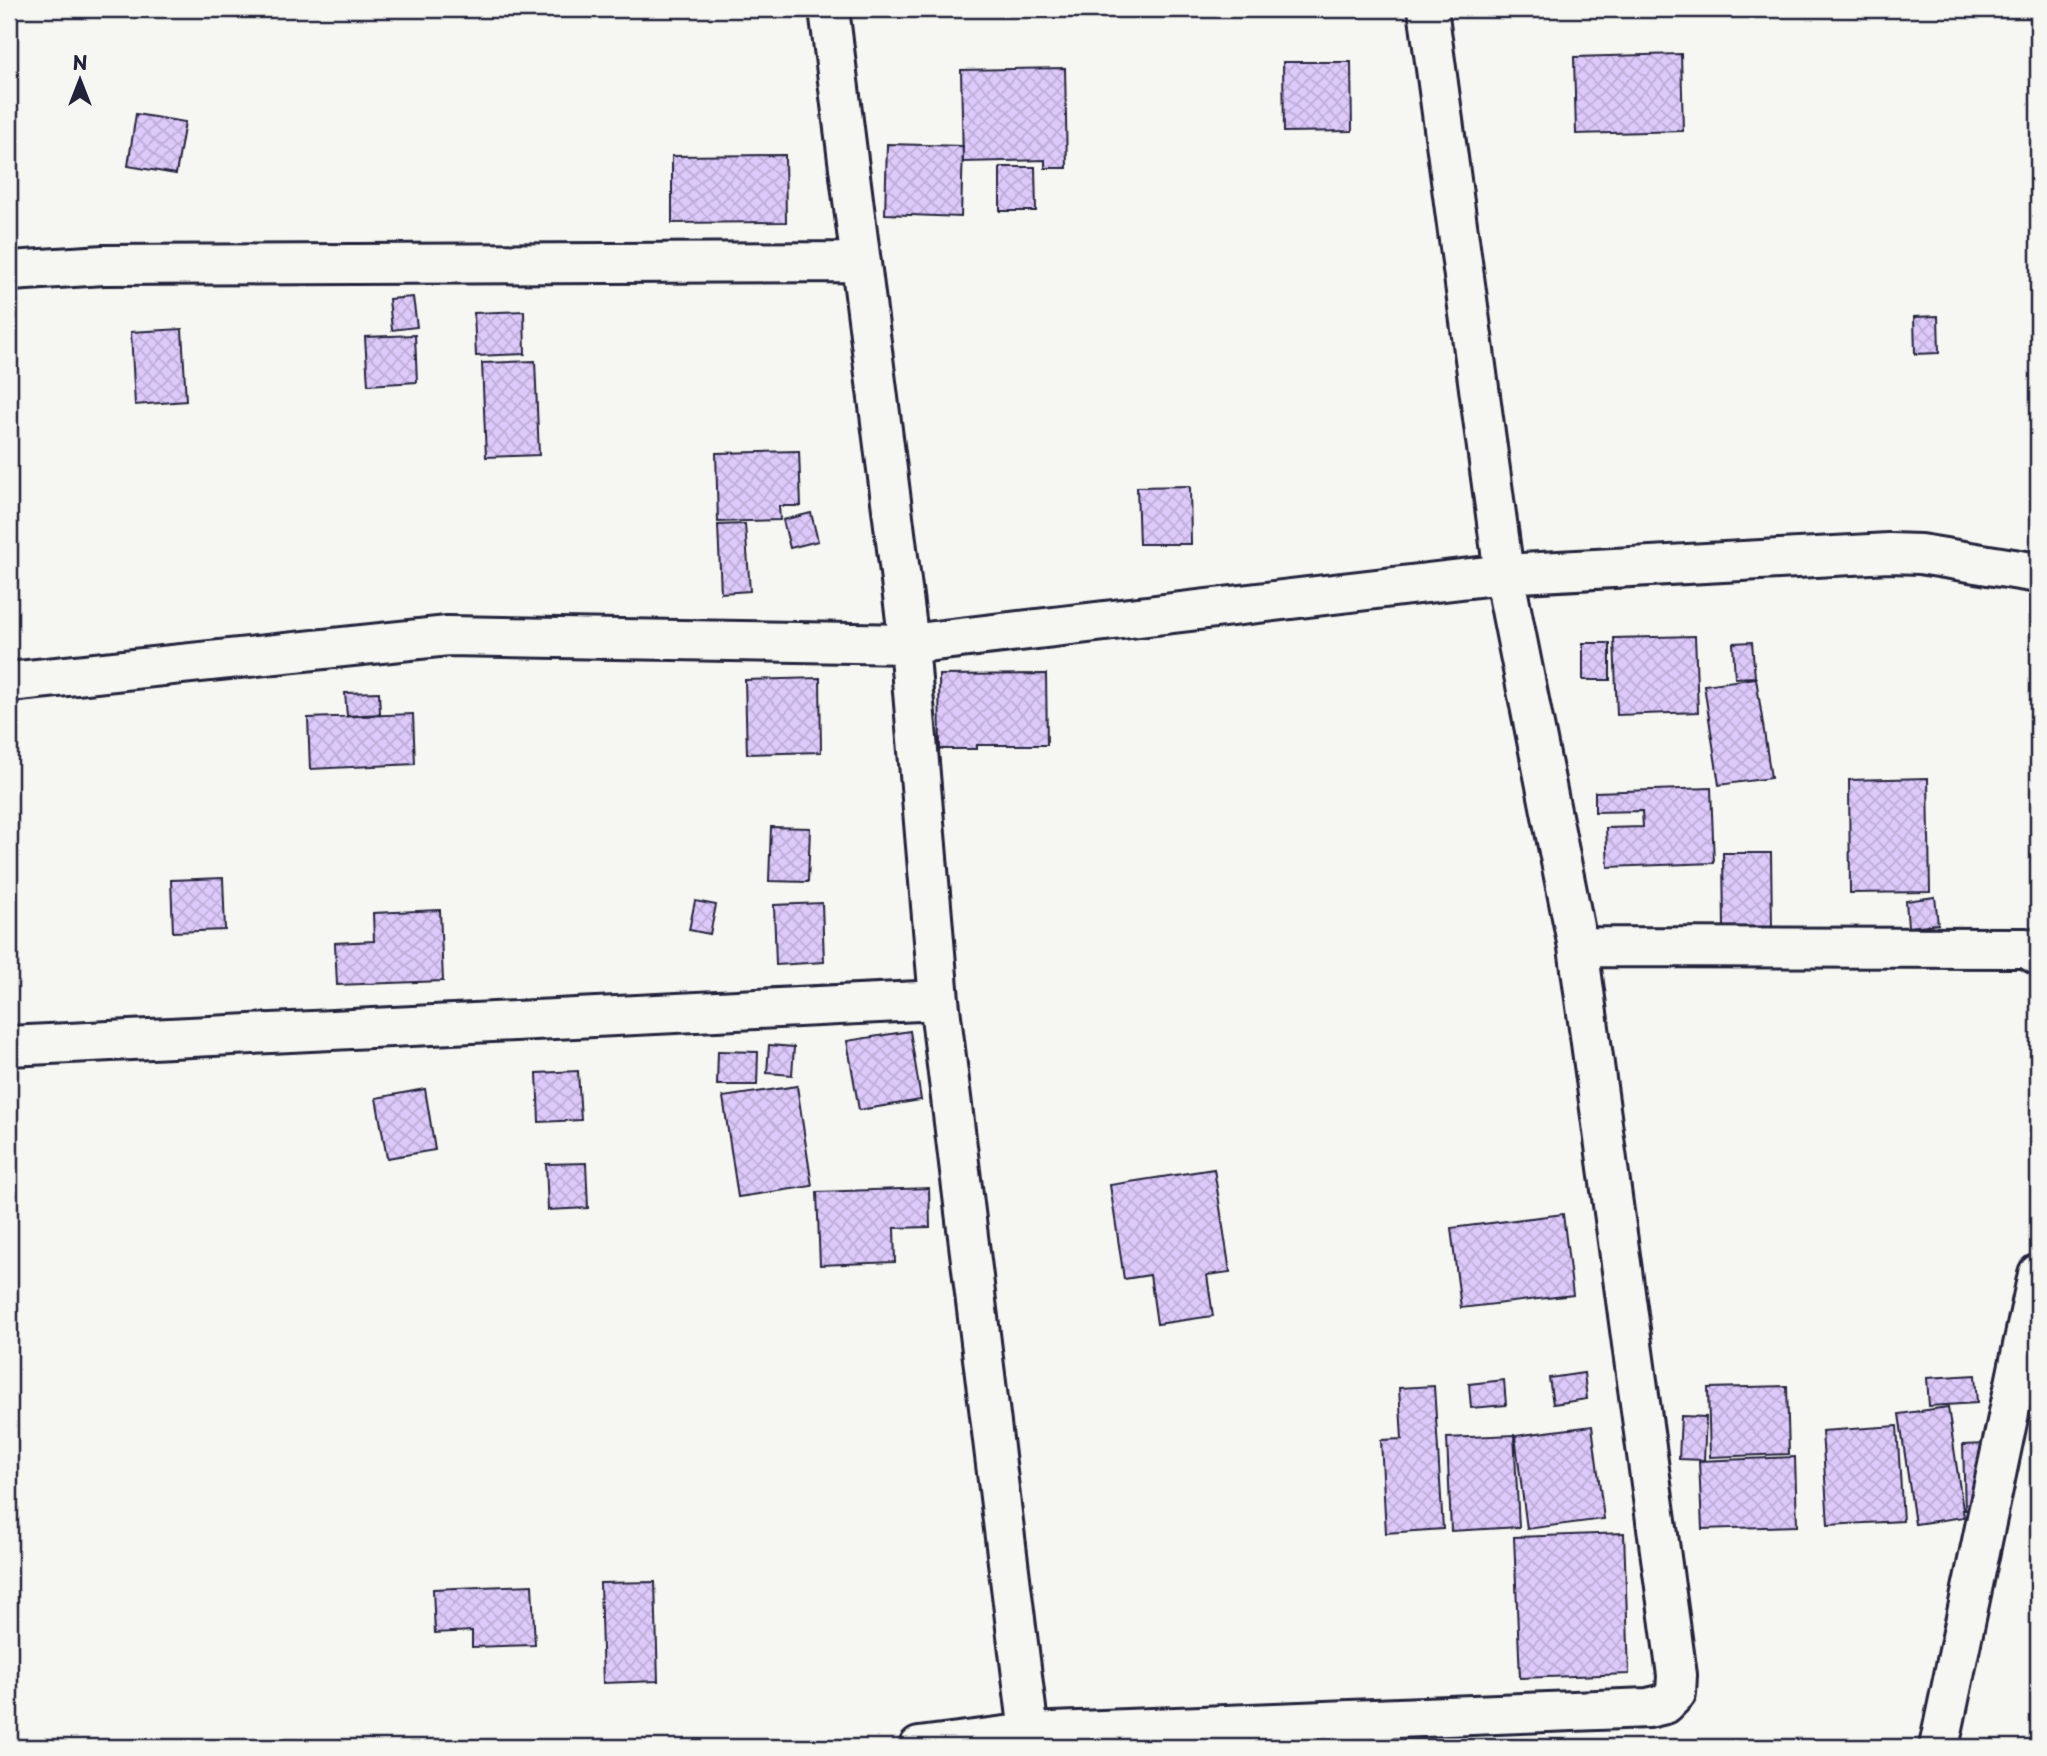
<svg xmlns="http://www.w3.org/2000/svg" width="2047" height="1756" viewBox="0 0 2047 1756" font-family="'Playpen Sans',sans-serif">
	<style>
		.building { fill: url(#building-cross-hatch); stroke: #22223b; stroke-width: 2 }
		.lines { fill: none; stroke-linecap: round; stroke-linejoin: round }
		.minor-casing { stroke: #22223b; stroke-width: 44 }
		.minor { stroke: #f6f6f2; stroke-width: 38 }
	</style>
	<defs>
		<pattern id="building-cross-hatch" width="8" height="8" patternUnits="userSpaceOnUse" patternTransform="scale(1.75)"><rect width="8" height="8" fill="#ddc9fa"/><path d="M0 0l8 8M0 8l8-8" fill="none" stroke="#bdacd7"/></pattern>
	</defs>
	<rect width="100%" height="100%" fill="#f6f6f2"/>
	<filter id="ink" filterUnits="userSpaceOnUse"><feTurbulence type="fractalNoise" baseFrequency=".0143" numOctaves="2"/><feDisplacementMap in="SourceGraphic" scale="14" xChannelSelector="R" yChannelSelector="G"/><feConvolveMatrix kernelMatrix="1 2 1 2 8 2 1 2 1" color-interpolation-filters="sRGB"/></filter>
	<g filter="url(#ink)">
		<path class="building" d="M1681 54 1683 131 1576 134 1574 57Z
			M1283 62H1351L1352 131 1284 132Z
			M1065 68 1067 168H1045V160L963 162 961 70Z
			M136 114 185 122 176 174 128 166Z
			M887 144 963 146 961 217 885 214Z
			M785 155 786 222 672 223V156Z
			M1000 167H1035L1036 211H1000Z
			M413 297 417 327 392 330 389 299Z
			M524 311 525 354 476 356 474 313Z
			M1938 316 1939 353 1915 354 1914 317Z
			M182 329 186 401 135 405 131 332Z
			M415 335 417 382 368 385 365 337Z
			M535 361 539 455 486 457 482 363Z
			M2032 418H2038V488H2036Z
			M799 451 801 506H779L780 520 718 522 716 453Z
			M1190 486 1191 544H1139L1137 487Z
			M811 513 818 541 790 548 783 520Z
			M745 524 750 591 721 593 718 525Z
			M1695 636 1698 712 1617 715 1614 638Z
			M1752 642 1755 677 1735 678 1733 643Z
			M1583 643H1610V680H1583Z
			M1046 674 1047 745H977V749H940L939 675Z
			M820 678 821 752 747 754 745 680Z
			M1756 678 1771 778 1719 785 1704 685Z
			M379 692 380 714 347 716 345 693Z
			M413 714 415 764 310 769 308 718Z
			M1928 778 1930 892 1850 893 1849 780Z
			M1711 788 1714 863 1608 867 1606 828 1643 827 1642 811 1595 812V792Z
			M771 827 810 828 808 882 769 881Z
			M1723 853H1771L1772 927H1724Z
			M223 878 225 930 173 932 171 880Z
			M1935 897 1938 924 1908 927 1906 901Z
			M695 901 716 905 710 934 689 930Z
			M822 903 824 962 776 965 774 905Z
			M440 910 443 981 337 985 335 943 374 941 373 913Z
			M910 1031 921 1100 859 1110 847 1041Z
			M769 1045 794 1047 792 1075 767 1073Z
			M718 1051 758 1052 757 1085H717Z
			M578 1071 581 1120 539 1122 537 1073Z
			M797 1086 812 1186 738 1197 723 1097Z
			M425 1089 435 1150 387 1158 376 1098Z
			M586 1163 588 1208 548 1210 546 1164Z
			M1214 1169 1230 1272 1207 1275 1213 1316 1157 1324 1150 1275 1124 1279 1110 1185Z
			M929 1188 930 1227 894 1228 895 1262 820 1265 817 1192Z
			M1563 1214 1573 1295 1461 1308 1451 1228Z
			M1584 1373 1587 1399 1553 1404 1549 1378Z
			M1975 1375 1977 1403 1929 1406 1927 1378Z
			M1504 1380 1506 1405 1471 1408 1469 1384Z
			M1434 1386 1443 1529 1386 1533 1381 1440 1402 1439 1399 1388Z
			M1787 1386 1789 1454 1710 1457 1708 1388Z
			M1948 1407 1964 1517 1915 1524 1899 1414Z
			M1681 1416 1706 1417 1704 1460 1679 1459Z
			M1592 1426 1604 1519 1527 1529 1515 1436Z
			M1897 1426 1903 1521 1828 1525 1822 1431Z
			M1514 1435 1519 1527 1451 1531 1447 1438Z
			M2007 1443 2009 1509 1965 1510 1963 1445Z
			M1795 1457 1797 1526 1702 1529 1699 1461Z
			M1624 1533 1629 1674 1520 1678 1514 1537Z
			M655 1582 658 1681 603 1683 600 1583Z
			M532 1585 535 1645 472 1647V1631L435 1633 433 1589Z"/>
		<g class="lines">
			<defs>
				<path id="minor" d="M829 9 909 644 939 1000 1029 1733
					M9 273 11 271 104 265 860 262
					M9 682 448 636 909 644 1504 574 1889 553 1920 554 2038 573
					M1578 947 2026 948 2038 955
					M9 1046 939 1000
					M919 1747 1029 1733 1648 1708 1665 1704 1676 1693 1677 1675 1578 947 1504 574 1428 9
					M1939 1747 2038 1274"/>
			</defs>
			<use href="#minor" class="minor-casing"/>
			<use href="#minor" class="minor"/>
		</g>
	</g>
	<rect width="2047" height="1756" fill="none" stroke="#f6f6f2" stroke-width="35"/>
	<rect x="18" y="18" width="2012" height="1721" fill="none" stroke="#22223b" stroke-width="2.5" filter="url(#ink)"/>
	<g transform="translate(80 80)" stroke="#f6f6f2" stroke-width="5" paint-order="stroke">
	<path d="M0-5L12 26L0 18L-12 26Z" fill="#22223b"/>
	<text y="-10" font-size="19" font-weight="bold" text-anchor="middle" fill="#22223b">N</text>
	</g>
</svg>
